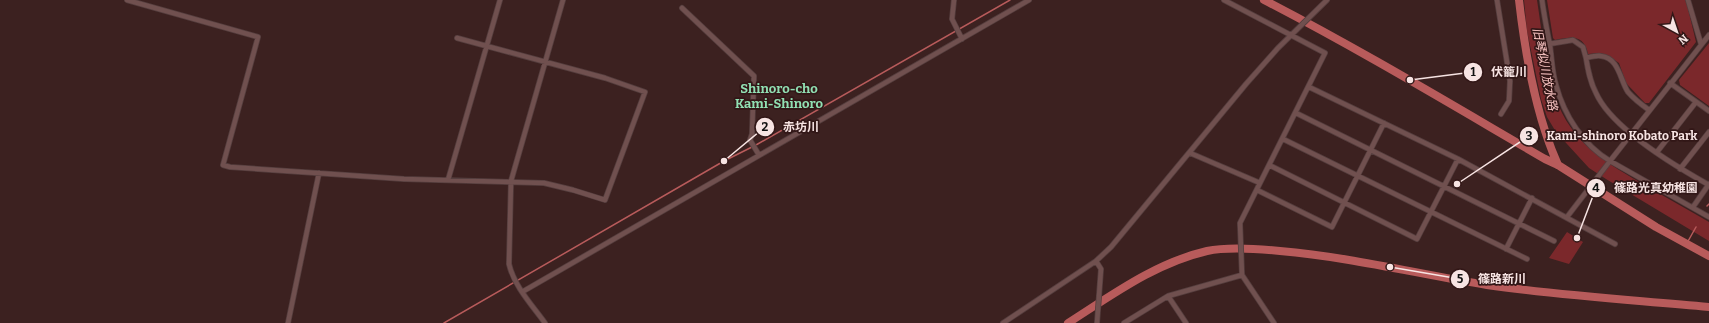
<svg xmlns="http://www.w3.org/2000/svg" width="1709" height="323" viewBox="0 0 1709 323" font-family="Bitter,'Noto Sans JP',serif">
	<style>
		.green { fill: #7b282b }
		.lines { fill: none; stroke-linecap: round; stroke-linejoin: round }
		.stream { stroke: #b85b5b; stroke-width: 1.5 }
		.river { stroke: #b85b5b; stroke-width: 8 }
		.minor-casing { stroke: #553e3e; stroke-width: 6 }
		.minor { stroke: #70504f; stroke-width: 4.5 }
		.labels { text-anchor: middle; stroke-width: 3.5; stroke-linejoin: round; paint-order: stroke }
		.water-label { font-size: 12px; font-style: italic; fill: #f9c4c2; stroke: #321717 }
		.quarter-label { font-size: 13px; font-weight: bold; fill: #91e0b3; stroke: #321717 }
		.leader { fill: none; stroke: #f7e4e3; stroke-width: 1.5 }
		.callout-dot { fill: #f7e4e3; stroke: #321717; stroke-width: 1.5 }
		.mark-label { font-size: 12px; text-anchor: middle; font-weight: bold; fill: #111 }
		.callout-label { font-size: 12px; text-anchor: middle; font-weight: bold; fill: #f7e4e3; stroke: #321717; stroke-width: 3.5; stroke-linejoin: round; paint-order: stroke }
	</style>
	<rect width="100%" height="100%" fill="#3c2120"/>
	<path class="green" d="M1524 0H1537C1542 32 1545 65 1555 96 1571 144 1607 163 1648 187 1668 199 1689 210 1709 222V241L1606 179 1589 168 1556 132 1547 117 1541 99 1527 31Z
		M1547 0H1686L1696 42 1649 103H1645L1626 83 1619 63 1610 57 1600 53 1588 54C1584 34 1571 37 1555 40L1553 38Z
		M1709 43V106L1680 85 1679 80Z
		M1567 232 1583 242 1569 264 1549 258Z"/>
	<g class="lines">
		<path class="stream" d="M1707 206 1709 204
			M1687 243 1696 227
			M444 323 724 161 756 145 1010 0"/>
		<path class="river" d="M1264 0C1359 49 1452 105 1545 159L1558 165 1656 227 1709 256
			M1519 0C1525 53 1536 116 1558 165
			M1068 323C1112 295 1155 263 1207 251 1226 247 1260 249 1280 251 1350 257 1418 274 1487 285 1561 296 1635 300 1709 307"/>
		<defs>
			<path id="minor" d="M127 0 258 37 223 165 230 167 404 179 544 183 573 190 605 200 645 92 605 78 457 38
				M954 0 952 19 962 39
				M1224 0 1325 53 1240 223 1242 275 1274 323
				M1497 0 1510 81 1509 101 1501 114
				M1542 0C1544 15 1547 30 1550 46 1552 59 1552 72 1556 85 1564 115 1583 145 1610 161L1709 35
				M1688 0 1701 44
				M682 8 754 76 752 134 750 140 759 155
				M1549 44 1573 40 1583 47 1586 58C1590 57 1597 55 1601 56 1619 58 1620 80 1628 92 1634 99 1642 105 1649 110
				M1586 58C1588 70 1590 82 1596 93 1612 129 1675 166 1709 185
				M1670 83 1709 111
				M1309 87 1458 159 1615 244
				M1296 113 1554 241
				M1283 139 1527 259
				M1657 152 1696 102
				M1190 153 1260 183
				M1269 165 1417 239 1458 159
				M1680 169 1709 132
				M448 180 500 0
				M1257 190 1332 227 1384 123
				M1693 207 1709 184
				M1567 217 1610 161 1709 217
				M1506 249 1532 198
				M1096 261 1101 269 1097 323
				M522 292 1029 0
				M1168 296 1186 323
				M288 323 319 173
				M545 323C532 305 514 286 509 264L511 181 563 0
				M1003 323 1096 261 1111 247 1246 84 1278 48 1327 0
				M1124 323 1168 296 1242 275"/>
		</defs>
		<use href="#minor" class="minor-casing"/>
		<use href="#minor" class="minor"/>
	</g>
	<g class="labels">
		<g class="water-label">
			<text transform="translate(1545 69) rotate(79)" y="4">旧琴似川放水路</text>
		</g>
		<g class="quarter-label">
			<text x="779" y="93">Shinoro-cho<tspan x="779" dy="15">Kami-Shinoro</tspan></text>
		</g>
	</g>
	<path class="leader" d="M1410 80L1473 72M724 161L765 127M1457 184L1529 136M1577 238L1596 188M1390 267L1460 279"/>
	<g class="callout-dot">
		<circle cx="1410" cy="80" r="4"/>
		<circle cx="724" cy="161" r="4"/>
		<circle cx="1457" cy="184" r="4"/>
		<circle cx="1577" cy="238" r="4"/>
		<circle cx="1390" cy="267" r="4"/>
		<circle cx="1473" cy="72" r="10"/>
		<circle cx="765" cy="127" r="10"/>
		<circle cx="1529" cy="136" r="10"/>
		<circle cx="1596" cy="188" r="10"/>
		<circle cx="1460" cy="279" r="10"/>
	</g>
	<g class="mark-label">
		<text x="1473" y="76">1</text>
		<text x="765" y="131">2</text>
		<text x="1529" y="140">3</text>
		<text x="1596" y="192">4</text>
		<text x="1460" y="283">5</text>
	</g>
	<g class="callout-label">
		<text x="1509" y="76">伏籠川</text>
		<text x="801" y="131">赤坊川</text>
		<text x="1622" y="140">Kami-shinoro Kobato Park</text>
		<text x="1656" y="192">篠路光真幼稚園</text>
		<text x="1502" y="283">篠路新川</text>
	</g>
	<g transform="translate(1677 32) rotate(140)" stroke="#321717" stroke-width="3" paint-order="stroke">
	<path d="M0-3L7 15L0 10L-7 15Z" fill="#f7e4e3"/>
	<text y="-6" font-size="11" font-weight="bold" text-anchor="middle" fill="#f7e4e3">N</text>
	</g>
</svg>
